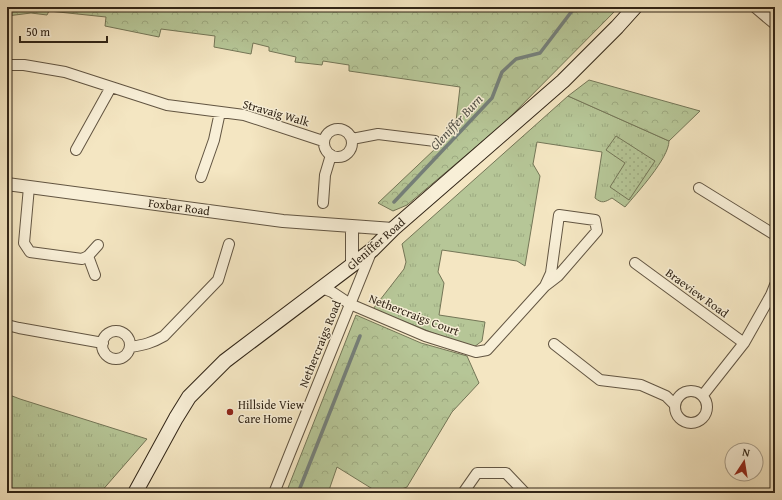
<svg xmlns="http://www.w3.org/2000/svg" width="782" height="500" viewBox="0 0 782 500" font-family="'Gentium Book Plus',serif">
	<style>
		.grass { fill: url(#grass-tufts); stroke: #747657 }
		.forest { fill: url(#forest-crowns); stroke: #747657 }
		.park { fill: url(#park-dots); stroke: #747657 }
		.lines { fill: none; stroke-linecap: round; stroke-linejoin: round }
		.stream { stroke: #75807b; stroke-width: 3.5 }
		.minor-casing { stroke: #625542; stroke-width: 12 }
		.tertiary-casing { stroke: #625542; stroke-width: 14 }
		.secondary-casing { stroke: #312517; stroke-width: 16 }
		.minor { stroke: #f8efd7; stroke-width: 10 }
		.tertiary { stroke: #f8efd7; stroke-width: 12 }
		.secondary { stroke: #f8efd7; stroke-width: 14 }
		.poi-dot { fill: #8f2418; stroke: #f8efd7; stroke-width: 1.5 }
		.labels { text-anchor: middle; stroke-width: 3; stroke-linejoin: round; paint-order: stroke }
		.street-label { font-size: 12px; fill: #312517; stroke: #f8efd7 }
		.poi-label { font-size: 12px; fill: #312517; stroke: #f8efd7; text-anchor: start }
		.water-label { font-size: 13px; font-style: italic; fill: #535249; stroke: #f8efd7 }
	</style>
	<defs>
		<pattern id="grass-tufts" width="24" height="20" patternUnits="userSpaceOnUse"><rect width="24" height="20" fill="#b6c697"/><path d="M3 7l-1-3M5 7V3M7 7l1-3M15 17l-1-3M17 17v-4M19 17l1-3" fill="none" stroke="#9daa81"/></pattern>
		<pattern id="forest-crowns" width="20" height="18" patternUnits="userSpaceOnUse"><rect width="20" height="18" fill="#b6c697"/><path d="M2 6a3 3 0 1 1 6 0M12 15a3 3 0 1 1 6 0" fill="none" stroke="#9daa81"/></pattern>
		<pattern id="park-dots" width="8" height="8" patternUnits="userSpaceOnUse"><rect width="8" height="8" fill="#b6c697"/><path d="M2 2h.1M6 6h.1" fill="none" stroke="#9daa81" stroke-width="1.8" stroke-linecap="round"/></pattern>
	</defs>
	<rect width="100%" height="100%" fill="#f4e6c2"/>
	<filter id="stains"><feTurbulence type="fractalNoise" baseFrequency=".005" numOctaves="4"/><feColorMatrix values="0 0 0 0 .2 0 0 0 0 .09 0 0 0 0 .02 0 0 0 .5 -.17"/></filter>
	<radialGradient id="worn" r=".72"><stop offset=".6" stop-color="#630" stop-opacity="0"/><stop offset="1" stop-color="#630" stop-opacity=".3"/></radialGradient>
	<path class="grass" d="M568 96 669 141C669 158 637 193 625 207L612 198C605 202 602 204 595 198L602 152 537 142 533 164 540 176 525 266 517 261 442 250 438 272 444 283 439 315 485 322 482 341 474 347 453 341 373 309 404 269 406 262 402 244Z
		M7 394 20 399 147 439 100 493H7Z"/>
	<path class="forest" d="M7 7H516L521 8 525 7H619L503 124 407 205 393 211 378 203 455 130 460 87 349 71V65L323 61 322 65 295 62 296 57 269 51V47L253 43 251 54 214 47 215 36 161 29 159 37 105 26 106 17 49 11 47 15 31 13 7 16Z
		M589 80 700 111 669 141 568 96Z
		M356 315 421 343 467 356 479 383 452 412 407 487 391 493H379L337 467 328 493H286Z"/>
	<path class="park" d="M616 136 655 161 629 200 610 187 625 163 606 150Z"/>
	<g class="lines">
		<path class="stream" d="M394 202 492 98 502 72 516 59 540 53 575 7
			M298 493 360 336"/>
		<defs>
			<path id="minor" d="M7 65H24L65 72 167 105 244 115 323 141
				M324 143a14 14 0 1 1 28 0a14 14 0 1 1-28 0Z
				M352 139 378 134 435 141
				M76 150 111 87
				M201 177 214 140 220 112
				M29 187 24 243 30 252 82 259 88 256 98 245
				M699 188 775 235
				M323 203 325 175 331 155
				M88 256 95 275
				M635 263 744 343
				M322 288 332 292 350 304 425 336 476 352 487 350 545 286 558 276 597 231 595 220 559 215 551 273 545 286
				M7 325 19 328 103 343
				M102 345a14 14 0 1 1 28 0a14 14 0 1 1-28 0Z
				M554 344 600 380 641 385 666 396 675 405
				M130 347C144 345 152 343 164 336L218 280 229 244
				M675 407a16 16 0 1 1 32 0a16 16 0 1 1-32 0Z
				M703 395 744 343 771 295 775 285
				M274 493 290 453 372 250
				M463 493 477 473H506L525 493"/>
			<path id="tertiary" d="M756 7 775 23
				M7 184 283 221 393 229
				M352 226V265"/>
			<path id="secondary" d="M135 493 176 418 189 397 225 361 372 250 393 229 563 81 617 27 635 7"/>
		</defs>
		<use href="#minor" class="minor-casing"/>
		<use href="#tertiary" class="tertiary-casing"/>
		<use href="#secondary" class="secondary-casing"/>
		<use href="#minor" class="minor"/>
		<use href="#tertiary" class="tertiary"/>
		<use href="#secondary" class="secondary"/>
	</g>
	<circle class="poi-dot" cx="230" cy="412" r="4"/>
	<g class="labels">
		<g class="street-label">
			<text transform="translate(276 113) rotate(16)" y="4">Stravaig Walk</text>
			<text transform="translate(179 207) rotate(8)" y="4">Foxbar Road</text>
			<text transform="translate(376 244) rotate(-41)" y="4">Gleniffer Road</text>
			<text transform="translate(697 293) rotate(36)" y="4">Braeview Road</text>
			<text transform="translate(414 315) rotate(21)" y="4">Nethercraigs Court</text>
			<text transform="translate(320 344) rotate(-68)" y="4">Nethercraigs Road</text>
		</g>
		<g class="poi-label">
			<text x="238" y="409">Hillside View<tspan x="238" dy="14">Care Home</tspan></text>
		</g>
		<g class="water-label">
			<text transform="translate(456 122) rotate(-47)" y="5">Gleniffer Burn</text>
		</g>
	</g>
	<rect width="782" height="500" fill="none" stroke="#f4e6c2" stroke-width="24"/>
	<rect x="8" y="8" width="766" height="484" fill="none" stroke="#312517" stroke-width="2"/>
	<rect x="12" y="12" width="758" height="476" fill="none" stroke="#312517"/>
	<g transform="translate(744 462) rotate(12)"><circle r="19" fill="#f8efd7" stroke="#a89e8a"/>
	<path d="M0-3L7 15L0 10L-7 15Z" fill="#8f2418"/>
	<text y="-6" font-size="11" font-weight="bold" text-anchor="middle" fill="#312517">N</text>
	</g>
	<path d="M20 36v6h87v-6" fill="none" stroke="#312517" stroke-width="2"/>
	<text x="26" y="36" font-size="12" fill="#312517" stroke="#f8efd7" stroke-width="3" paint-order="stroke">50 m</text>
	<rect width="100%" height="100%" filter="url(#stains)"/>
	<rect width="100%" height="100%" fill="url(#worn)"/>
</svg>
